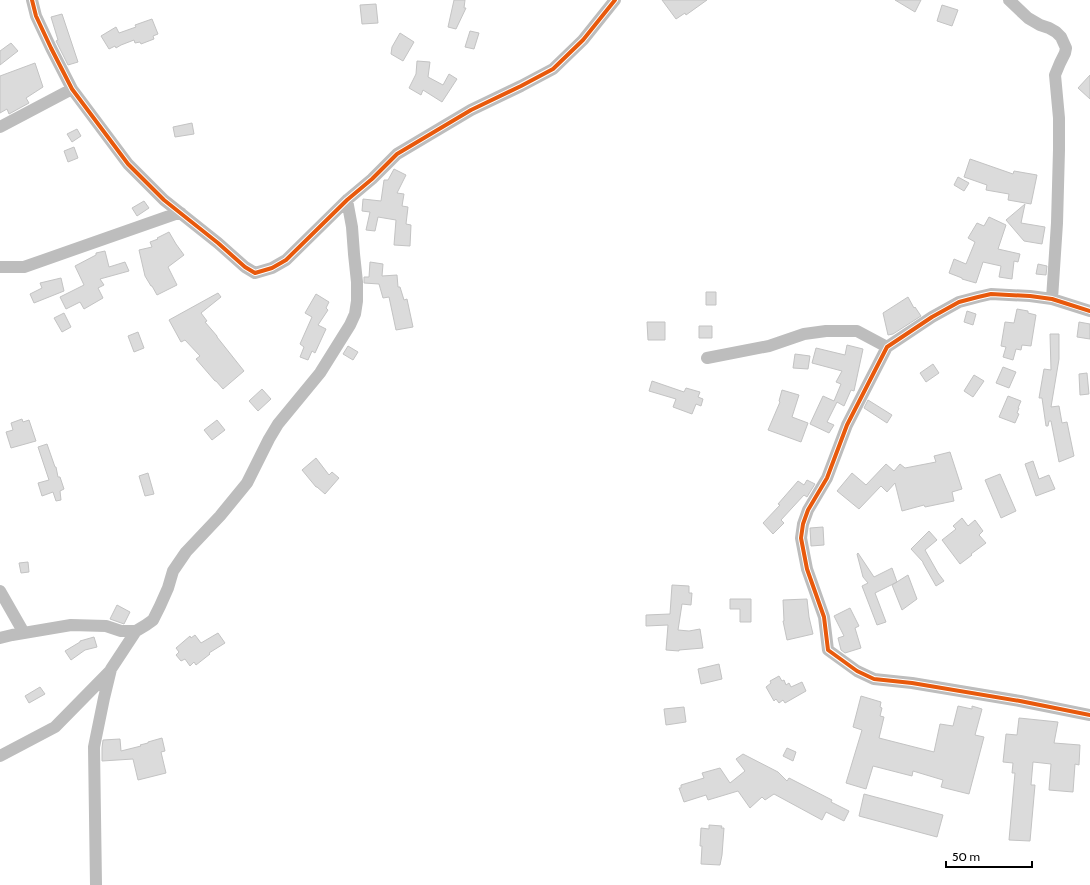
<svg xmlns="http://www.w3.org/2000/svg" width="1090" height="885" viewBox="0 0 1090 885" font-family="Cabin,sans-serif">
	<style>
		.building { fill: #dbdbdb; stroke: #c3c3c3 }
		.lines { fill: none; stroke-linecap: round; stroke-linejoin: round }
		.minor { stroke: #bdbdbd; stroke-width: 12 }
		.cycleway-casing { stroke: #fff; stroke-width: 6 }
		.cycleway { stroke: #e8590c; stroke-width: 4 }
	</style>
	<rect width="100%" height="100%" fill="#fff"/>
	<path class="building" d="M454 0H465L464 8H466L456 29 448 27Z
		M662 0H707L686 15 685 13 676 19Z
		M895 0H921L915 12Z
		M376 4 378 23 362 24 360 5Z
		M942 5 958 10 952 26 937 21Z
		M62 14 78 62 68 65 56 41 58 40 51 17Z
		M152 19 158 34 153 36 154 39 141 44 140 42 135 43 134 40 121 45 116 48 115 46 109 49 101 36 116 27 119 33 136 27 135 25Z
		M470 31 479 33 474 49 465 47Z
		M400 33 414 42 403 61 391 54 392 47Z
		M11 43 18 51 0 65V51Z
		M417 61 430 62 428 77 443 85 449 74 457 79 442 102 423 90 421 95 409 88 416 74Z
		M35 63 43 87 26 98 29 103 9 114 7 109 0 113V76Z
		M1090 75V99L1078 88Z
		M192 123 194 134 175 137 173 127Z
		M77 129 81 136 72 142 67 134Z
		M74 147 78 158 68 162 64 151Z
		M970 159 1013 174 1014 171 1037 175 1031 204 1008 200 1009 194 986 190 987 185 964 177Z
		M394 169 406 175 397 193 404 194 402 206 408 207 406 224 411 225 410 246 394 245 396 220 378 217 375 231 366 230 370 212 362 211 363 199 381 201 384 180H388Z
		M958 177 969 183 964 191 954 185Z
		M144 201 149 208 137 216 132 208Z
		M1025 204 1021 223 1045 227 1042 244 1024 241 1006 220Z
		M989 217 1006 225 998 249 1020 254 1018 262 1014 261 1012 279 999 277 1001 266 983 262 976 283 962 279V278L949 273 954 259 966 264 975 242 968 238 977 223 984 226Z
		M169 232 176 244 184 255 168 267 177 285 157 295 152 286H151L145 276 139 250 152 247 150 242 158 239 157 238Z
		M105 251 109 267 125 262 129 271 100 279 104 285 98 288 103 298 84 309 80 302 66 309 60 297 84 285 75 266 96 255V253Z
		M370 262 383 264 382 276 397 275 398 287H400L404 300 407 299 413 327 396 330 389 297 383 298 379 284 364 283V277H369Z
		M1038 264 1047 266 1046 275 1036 274Z
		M61 278 64 291 34 303 30 294 42 288 40 283Z
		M706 292H716V305H706Z
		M218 293 221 297 201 313 207 321 205 322 217 336V337L244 371 223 389 216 381H215L196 359 200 356 185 340 181 342 169 320Z
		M316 294 329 302 326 308 328 310 318 325 326 329 315 353 312 351 308 360 300 357 304 347 300 344 312 317 305 313Z
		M908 297 914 308 915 307 921 316 893 334 888 335 883 313Z
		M1017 309 1028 311V313L1036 315 1031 346 1022 345 1021 350 1016 349 1013 360 1003 357 1006 347 1001 346 1005 322 1014 323Z
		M967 311 976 314 973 325 964 322Z
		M64 313 71 327 62 332 54 318Z
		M647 322H665V340H648Z
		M1079 322 1090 324V339L1077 337Z
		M699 326H712V338H699Z
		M138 332 144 348 134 352 128 336Z
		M1050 334H1059V359L1051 407 1059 406 1062 423 1067 422 1074 456 1059 462 1051 421H1049L1048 426H1046L1042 398H1039L1044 369 1051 370Z
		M847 345 863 349 854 391 851 390 844 406 837 402 827 422 834 425 829 433 810 424 823 396 834 401 841 384 836 382 842 371 812 363 816 348 845 355Z
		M348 346 358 352 353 360 343 354Z
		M795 354 810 356 808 369 793 368Z
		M933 364 939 373 926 382 920 373Z
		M1003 367 1016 372 1009 388 996 383Z
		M1087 373 1089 394 1080 395 1079 374Z
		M974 375 984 381 973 397 964 391Z
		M652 381 684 392 686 388 700 392 698 397 703 399 701 406 696 404 692 414 673 407 676 399 649 391Z
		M262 389 271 399 258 411 249 401Z
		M782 390 799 395 792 417 808 423 801 442 768 430 780 402 779 401Z
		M1008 396 1021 401 1018 408H1019L1017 413 1019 414 1015 423 999 417Z
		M868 400 892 415 887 423 864 408Z
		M22 419 23 422 29 420 36 441 11 448 6 432 13 430 11 423Z
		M217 420 225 430 212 440 204 430Z
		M47 444 55 467H56L58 477H60L64 489 60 491 61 500 56 501 53 492 42 496 38 483 49 480 38 447Z
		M950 452 962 489 952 492 954 501 925 507 924 505 902 511 895 483 887 492 881 486 859 509 837 491 852 473 866 485 886 464 894 471 900 464 905 468 936 462 934 456Z
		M316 458 329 475 332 472 339 478 325 494 317 487H316L302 470Z
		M1033 461 1039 479 1049 475 1055 489 1036 496 1025 464Z
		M148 473 154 494 145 496 139 476Z
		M1000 474 1016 511 1001 518 985 480Z
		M807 480 815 484 807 497 804 495 781 520 784 523 773 534 763 523 780 505 778 504 798 481 804 485Z
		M962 518 968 526 975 520 983 531 979 535 986 543 971 554 972 555 960 564 942 540 956 529 953 526Z
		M823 527 824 545 811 546 810 528Z
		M929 531 937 540 925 550 938 573 944 581 936 586 923 563V562L911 549Z
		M858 553 874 577 892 568 897 582 875 593 886 622 877 625 862 586 868 583 863 577 857 554Z
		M28 562 29 572 21 573 19 563Z
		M908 575 917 599 902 610 892 585Z
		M672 585 689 586V593H692L691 605 682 604 678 630 689 631 700 629 703 648 679 650V651L666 650 668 625 646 626V615L670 614Z
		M730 599H751V622H740V609H730Z
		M807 599 809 617 813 634 787 640 783 621H784L783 600Z
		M117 605 130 612 124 624 110 619Z
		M850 608 859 626 855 628 861 648 845 653 841 650 838 638 844 636 834 616Z
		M218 633 225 643 209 653 210 654 196 665 194 662 190 666 185 659 181 661 176 655 179 652 176 648 190 636 191 638 195 635 201 643Z
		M94 637 97 647 85 650 71 660 65 651 80 642V641Z
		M719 664 722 679 701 684 698 669Z
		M779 676 782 681 784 680 786 685 789 683 791 687 802 682 806 691 785 703 783 700 779 703 776 699 774 701 766 687 771 683 770 681Z
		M40 687 45 694 29 703 25 696Z
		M861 696 881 702 880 707 882 708 880 716 884 717 879 738 934 752 940 724 953 726 958 706 972 709V706L982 709 975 735 984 737 969 794 941 787 943 780 913 771 912 776 873 766 866 789 846 783 862 730 853 727Z
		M684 707 686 722 666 725 664 709Z
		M1019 718 1058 722 1054 743 1080 745 1079 765 1075 764 1073 792 1049 790 1051 764 1033 762 1031 785H1035L1030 841 1009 840 1015 773H1012L1013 763 1003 762 1006 734 1017 735Z
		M162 738 165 751 161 752 166 773 138 780 133 759 102 761V748L103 740 120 739 121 751 141 746 140 745 148 743V742Z
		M787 748 796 752 793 761 783 756Z
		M743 754 778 772 787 781 789 778 832 800 831 802 849 811 844 821 826 812 822 820 774 794 765 800 762 797 750 808 738 791 708 800 706 795 684 802 679 788H681V785L704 778 702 773 720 768 730 783 745 771 736 759Z
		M864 794 943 815 937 837 859 816Z
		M709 825 722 826 721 828H724L722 855 720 865 701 864 702 846H700L701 828 709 829Z"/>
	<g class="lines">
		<path class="minor" d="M32 0 36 16 51 48 72 89 128 164 164 200 218 243 245 267 255 273 272 268 286 260 347 200 372 179 397 154 471 110 521 86 553 69 583 40 615 0
			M1009 0 1028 18 1040 25 1049 28 1056 32 1061 37 1066 48 1065 53 1060 63 1055 75 1059 118V150L1057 223 1052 299
			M0 127 72 89
			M0 267H24L178 213H181
			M1090 311 1052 299 1030 296 991 294 978 297 959 302 932 317 887 347 847 425 827 478 808 510 803 524 801 538 807 569 824 617 828 650 857 671 874 679 912 683 1020 701 1090 715
			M707 358 769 346 804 334 826 331H857L887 347
			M0 591 24 633
			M0 638 12 635 71 625 106 626 121 631H136
			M0 756 55 727 111 670
			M96 885 94 747 104 698 111 669 136 631 146 625 153 620 160 606 168 588 173 571 186 552 220 516 247 483 269 439 278 424 320 373 350 325 355 314 357 301V282L354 254 352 227 347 200"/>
		<defs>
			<path id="cycleway" d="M32 0 36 16 51 48 72 89 128 164 164 200 218 243 245 267 255 273 272 268 286 260 347 200 372 179 397 154 471 110 521 86 553 69 583 40 615 0
				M1090 311 1052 299 1030 296 991 294 978 297 959 302 932 317 887 347 847 425 827 478 808 510 803 524 801 538 807 569 824 617 828 650 857 671 874 679 912 683 1020 701 1090 715"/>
		</defs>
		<use href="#cycleway" class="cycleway-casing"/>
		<use href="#cycleway" class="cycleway"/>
	</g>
	<path d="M946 861v6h86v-6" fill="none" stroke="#000000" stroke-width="2"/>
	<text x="952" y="861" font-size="12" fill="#000000" stroke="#ffffff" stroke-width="3" paint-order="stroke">50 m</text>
</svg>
